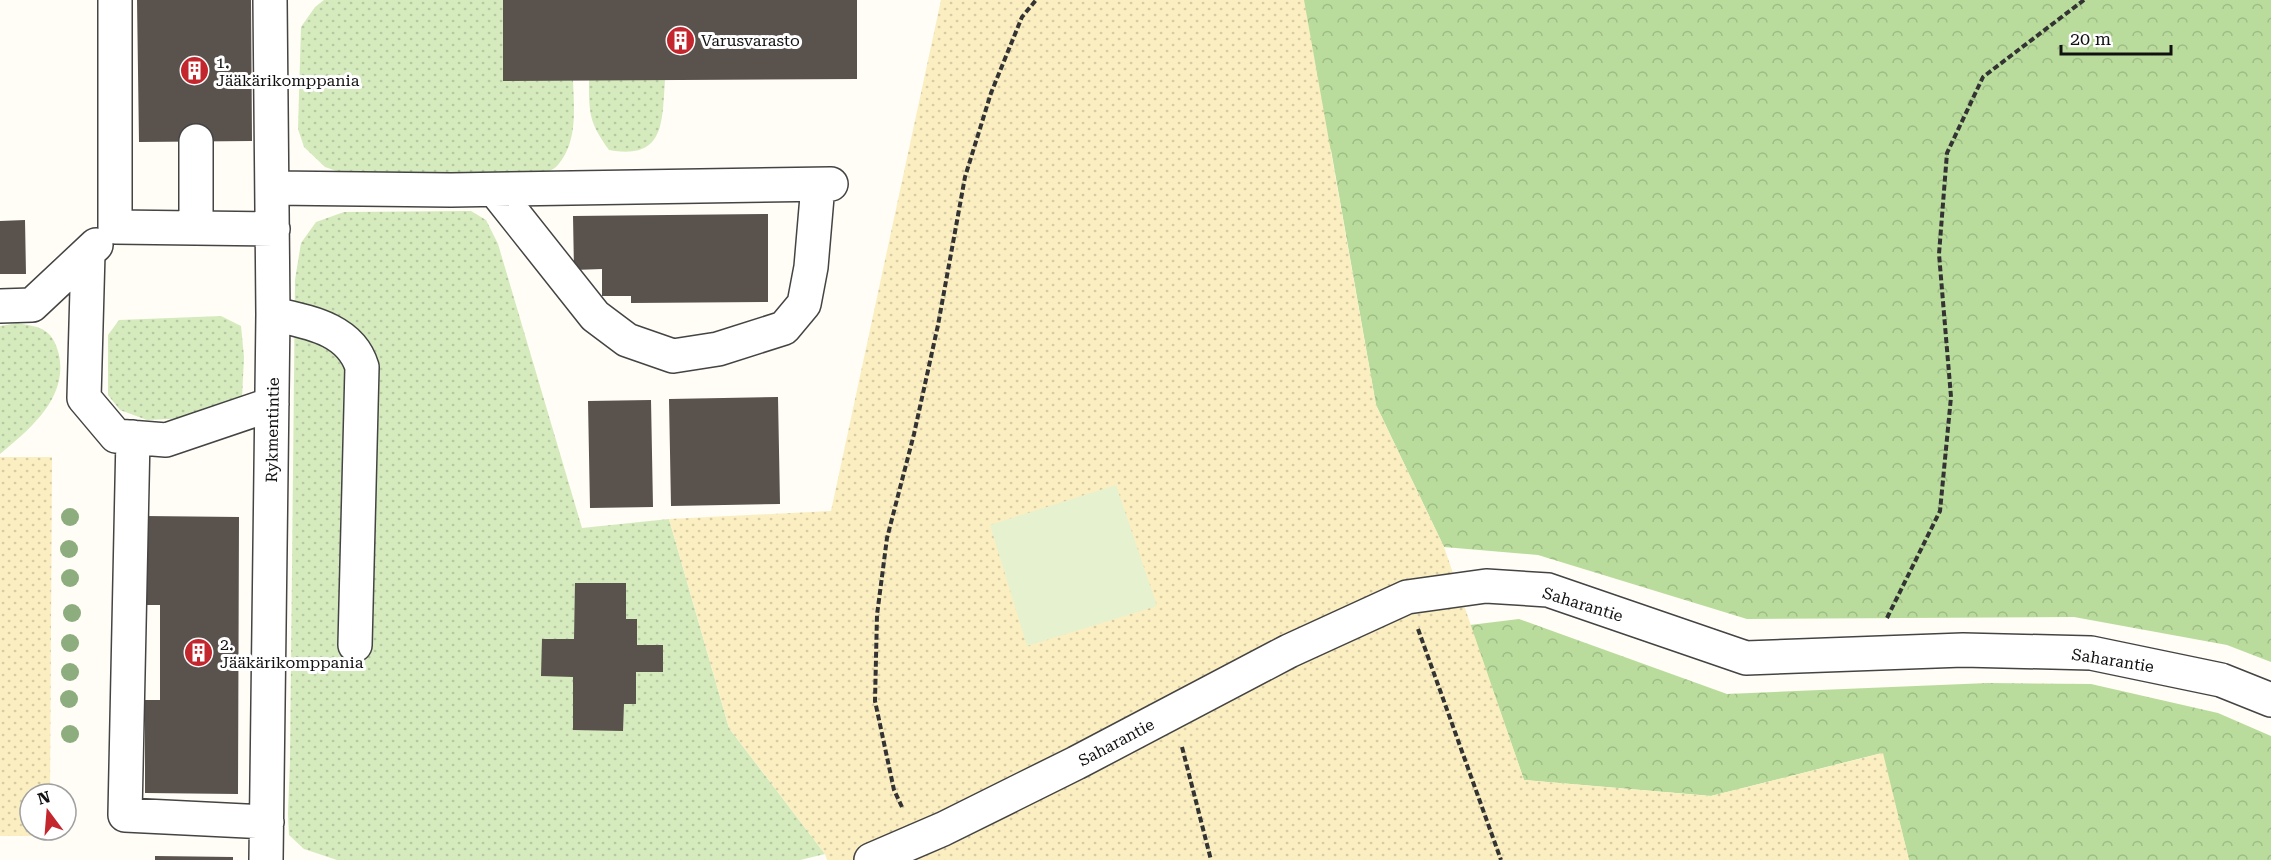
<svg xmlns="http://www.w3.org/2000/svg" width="2271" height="860" viewBox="0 0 2271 860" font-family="'Roboto Serif',serif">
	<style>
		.green { fill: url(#green-dots) }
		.forest { fill: url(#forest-crowns) }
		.sand { fill: url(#sand-dots) }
		.pitch { fill: #e6f2cf }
		.building { fill: #5a524d }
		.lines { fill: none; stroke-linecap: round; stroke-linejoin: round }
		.minor-casing { stroke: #444; stroke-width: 36 }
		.path { stroke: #333; stroke-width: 4; stroke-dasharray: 6 3; stroke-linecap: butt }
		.minor { stroke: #fff; stroke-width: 33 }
		.tree { fill: #8dad7f }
		.labels { text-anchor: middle; stroke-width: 6; stroke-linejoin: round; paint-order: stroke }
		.poi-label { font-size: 16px; fill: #111; stroke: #fff; text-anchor: start }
		.street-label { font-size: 16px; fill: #111; stroke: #fff }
	</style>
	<defs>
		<pattern id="green-dots" width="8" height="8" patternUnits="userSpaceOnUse" patternTransform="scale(1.5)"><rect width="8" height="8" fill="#d5ebbd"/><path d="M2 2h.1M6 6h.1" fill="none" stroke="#b6c8a1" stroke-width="1.8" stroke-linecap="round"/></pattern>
		<pattern id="forest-crowns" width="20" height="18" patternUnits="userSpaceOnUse" patternTransform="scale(1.5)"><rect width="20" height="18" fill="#b9dc9c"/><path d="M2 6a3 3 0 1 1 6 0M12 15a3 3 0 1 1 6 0" fill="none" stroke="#9ebc85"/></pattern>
		<pattern id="sand-dots" width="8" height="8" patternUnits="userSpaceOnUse" patternTransform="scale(1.5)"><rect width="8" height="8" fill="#fbeec1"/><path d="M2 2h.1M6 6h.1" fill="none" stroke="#d6cba5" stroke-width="1.8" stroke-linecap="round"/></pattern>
	</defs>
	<rect width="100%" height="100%" fill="#fffdf5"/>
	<path class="green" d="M324 0H503L573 80C574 109 578 143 557 166 552 172 538 174 531 176L345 174 325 167 304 147 298 129 301 27 315 7Z
		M589 80H665C662 123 665 160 609 150 589 122 589 114 589 80Z
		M471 211 486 220 498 244 582 528 669 519 729 728 825 854 800 860H337L304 849 289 835 288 814 290 761 295 280 301 243 316 222 344 212Z
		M221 316 241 326 244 357 242 398 190 418 147 420 120 410 108 395V335L119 320Z
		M18 323C26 325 39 326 45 331 53 336 57 346 59 355 68 398 30 429 0 454V326Z"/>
	<path class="forest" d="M1086 0H2271V662L2227 645 2074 617 1747 619 1538 555 1444 547 1376 405 1331 150Z
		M1519 619 1727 694 1988 683 2091 684 2218 713 2271 736V860H1909L1882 753 1711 796 1524 780 1470 625Z"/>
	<path class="sand" d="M941 0H1304L1376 405 1444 547 1524 780 1711 796 1883 753 1909 860H827L825 854 729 728 669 519 831 511Z
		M0 457H52L50 794H30V830H49V836H0Z"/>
	<path class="pitch" d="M1116 485 1157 606 1027 646 990 525Z"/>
	<path class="building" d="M137 0H251L252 141 139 142Z
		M503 0H857V79L503 81Z
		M768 214V302L631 303V296H602V269L574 270 573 216Z
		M25 220 26 274H0V221Z
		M778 397 780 504 671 506 669 399Z
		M651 400 653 507 590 508 588 401Z
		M145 516 239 517 238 794 145 793V700H160V605H145Z
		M575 583H626V619H637V645H663V672H636V704H624L623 731 573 730V677L541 676 542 639H574Z
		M155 856 233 857V860H155Z"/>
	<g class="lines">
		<defs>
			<path id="minor" d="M115 0V227L273 229
				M273 188 451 190 831 184
				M495 190 595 316 627 340 673 356 718 349 784 328 804 304 811 267 818 185
				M196 228V141
				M88 253 84 398 116 436 166 440 272 404
				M0 306 32 305 96 245
				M273 314C307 322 350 328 362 367L355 645
				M133 437 125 815 267 822
				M266 860 273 314 270 0
				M871 860 943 829 1076 763 1289 651 1407 597 1486 586 1548 590 1746 658 1963 650 2091 653 2221 680 2271 700"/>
		</defs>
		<use href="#minor" class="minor-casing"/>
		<path class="path" d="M1887 618 1940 511 1951 397 1939 254 1947 153 1983 77 2084 0
			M1418 629 1501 860
			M1182 747 1211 860
			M902 807 894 790 875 701 877 615 887 538 914 434 938 325 965 177 991 93 1022 17 1036 0"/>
		<use href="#minor" class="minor"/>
	</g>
	<g class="tree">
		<circle cx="70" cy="517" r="9"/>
		<circle cx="69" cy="549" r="9"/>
		<circle cx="70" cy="578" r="9"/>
		<circle cx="72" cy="613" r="9"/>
		<circle cx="70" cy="643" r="9"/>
		<circle cx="70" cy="672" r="9"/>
		<circle cx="69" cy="699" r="9"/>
		<circle cx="70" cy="734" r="9"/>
	</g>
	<defs>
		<symbol id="building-disc" viewBox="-11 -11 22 22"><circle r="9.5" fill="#c4262e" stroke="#fff"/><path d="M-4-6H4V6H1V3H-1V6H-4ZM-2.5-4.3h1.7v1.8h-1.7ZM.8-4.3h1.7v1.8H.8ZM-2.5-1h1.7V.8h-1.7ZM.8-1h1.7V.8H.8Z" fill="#fff"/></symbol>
	</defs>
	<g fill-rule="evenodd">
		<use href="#building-disc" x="664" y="24" width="33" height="33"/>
		<use href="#building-disc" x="178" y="54" width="33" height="33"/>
		<use href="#building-disc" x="182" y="636" width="33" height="33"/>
	</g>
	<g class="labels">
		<g class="poi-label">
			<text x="701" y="46">Varusvarasto</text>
			<text x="216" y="68">1.<tspan x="216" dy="18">Jääkärikomppania</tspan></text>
			<text x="220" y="650">2.<tspan x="220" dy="18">Jääkärikomppania</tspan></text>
		</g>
		<g class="street-label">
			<text transform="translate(272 430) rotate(-89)" y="6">Rykmentintie</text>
			<text transform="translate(1583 604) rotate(17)" y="6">Saharantie</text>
			<text transform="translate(2113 660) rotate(9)" y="6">Saharantie</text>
			<text transform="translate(1116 742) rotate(-28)" y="6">Saharantie</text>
		</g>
	</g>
	<g transform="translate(48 812) rotate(344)"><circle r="28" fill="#ffffff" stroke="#a0a0a0" stroke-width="1.5"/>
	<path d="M0-4.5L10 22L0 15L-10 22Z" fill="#c4262e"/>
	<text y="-9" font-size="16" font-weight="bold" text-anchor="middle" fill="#111111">N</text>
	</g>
	<path d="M2061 45v9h110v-9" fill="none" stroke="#111111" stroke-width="3"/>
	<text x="2070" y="45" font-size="18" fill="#111111" stroke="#ffffff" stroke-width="4.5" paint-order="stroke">20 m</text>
</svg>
